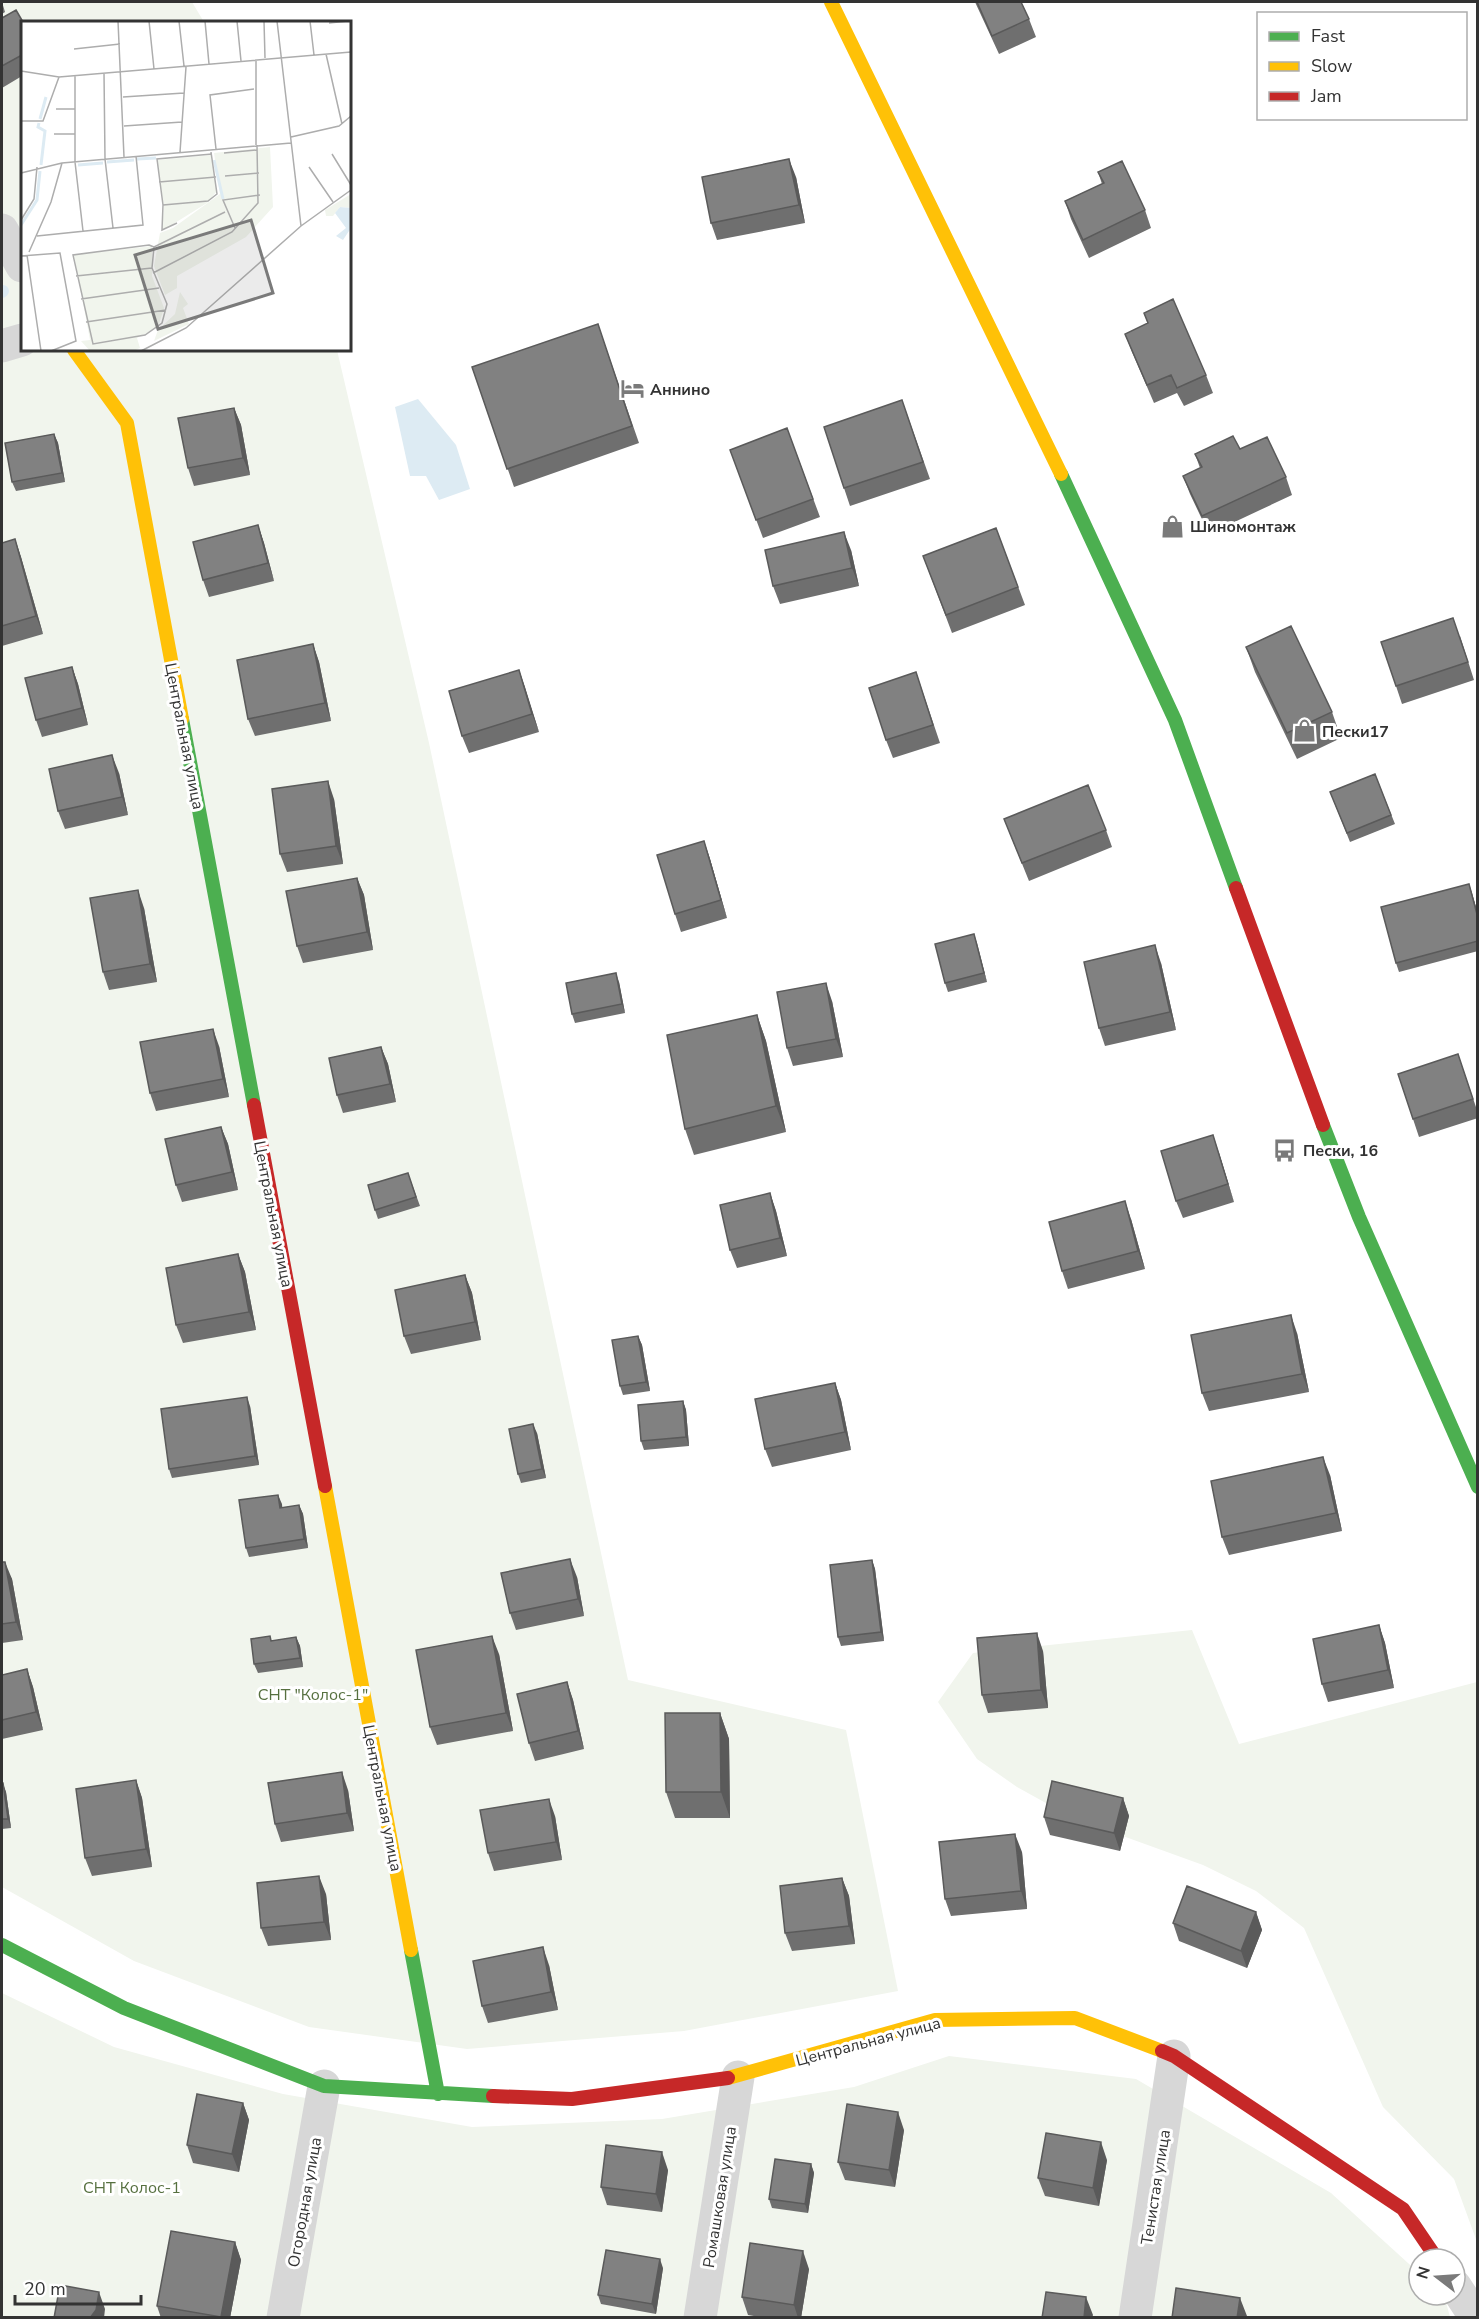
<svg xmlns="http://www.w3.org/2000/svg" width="1479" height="2319" viewBox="0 0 1479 2319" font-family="'Nunito Sans',sans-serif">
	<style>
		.green { fill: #f1f5ed }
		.water { fill: #ddebf3 }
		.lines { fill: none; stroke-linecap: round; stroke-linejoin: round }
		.stream { stroke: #ddebf3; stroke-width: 12 }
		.street { stroke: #d7d7d7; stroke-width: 33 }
		.fast { stroke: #4caf50; stroke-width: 14 }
		.slow { stroke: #ffc107; stroke-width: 14 }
		.jam { stroke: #c62828; stroke-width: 14 }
		.wall { fill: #6f6f6f }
		.shaded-wall { fill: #5a5a5a }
		.building { fill: #818181; stroke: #5a5a5a; stroke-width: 1.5 }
		.labels { text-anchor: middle; stroke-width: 6; stroke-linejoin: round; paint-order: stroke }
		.poi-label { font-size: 16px; font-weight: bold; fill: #333; stroke: #fff; text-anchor: start }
		.street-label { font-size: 16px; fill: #333; stroke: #fff }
		.park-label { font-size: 16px; fill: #56703f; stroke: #fff }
		.inset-river { fill: none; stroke: #ddebf3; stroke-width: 3 }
		.inset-road { fill: none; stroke: #adadad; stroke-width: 1.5 }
		.view { fill: #7a7a7a; fill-opacity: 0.15; stroke: #7a7a7a; stroke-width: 3 }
		.inset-edge { fill: none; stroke: #333; stroke-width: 3 }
	</style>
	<rect width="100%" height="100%" fill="#fff"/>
	<path class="green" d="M2 2H192L204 22H22V350H337L429 743 628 1680 846 1730 898 1991 684 2031 467 2049 309 2027 134 1961 2 1887Z
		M1192 1630 1239 1744 1477 1682V2242L1454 2179 1383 2107 1304 1928 1256 1891 1203 1865 1073 1818 1017 1787 977 1759 938 1702 973 1653Z
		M2 1993 114 2047 283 2094 472 2127 662 2119 854 2087 949 2056 1136 2079 1331 2193 1419 2273V2295H1444L1450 2317H2Z"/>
	<path class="water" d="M418 399 456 445 470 489 439 500 426 476H410L395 407Z"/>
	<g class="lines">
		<path class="stream" d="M2 292 3 291"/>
		<path class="street" d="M2 230 22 266
			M2 346 22 340
			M1455 2286 1476 2318
			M283 2318 324 2086
			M700 2318 738 2077
			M1135 2318 1174 2056"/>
		<path class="fast" d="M1061 474 1175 720 1236 888
			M182 719 254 1105
			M1323 1125 1359 1217 1478 1487
			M2 1945 124 2008 324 2086 493 2096
			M411 1950 438 2094"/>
		<path class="slow" d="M831 2 1061 474
			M74 350 127 423 182 719
			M325 1486 411 1950
			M728 2078 935 2020 1075 2018 1162 2051"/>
		<path class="jam" d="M1236 888 1323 1125
			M254 1105 325 1486
			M1162 2051 1174 2056 1403 2209 1437 2259
			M493 2096 572 2099 728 2078"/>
	</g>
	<path class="wall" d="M2 2 5 12 2 14Z
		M975 2H1021L1029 19 1036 37 999 54Z
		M2 18 22 22V76L2 88Z
		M1098 172 1145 210 1151 228 1089 258 1071 219 1065 201 1102 184Z
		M796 177 805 223 717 240 711 223Z
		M1144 313 1206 375 1213 393 1184 406 1177 393 1154 403 1132 352 1125 334 1148 324Z
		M604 342 639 443 514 487 472 367Z
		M902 400 930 479 850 506 844 488Z
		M234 408 241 425 250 475 194 486 188 468Z
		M787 428 820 517 763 538 730 450Z
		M54 434 58 443 65 482 16 491 12 482Z
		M1240 449 1286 477 1292 495 1209 534 1190 494 1183 476 1200 468 1195 454Z
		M258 525 264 543 274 581 209 597 203 580Z
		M996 528 1025 605 952 633 923 556Z
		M15 539 21 557 43 634 2 646V543Z
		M851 550 859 586 780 604 773 586Z
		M1460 636 1474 680 1402 704 1396 686Z
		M313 644 319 662 331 721 255 736 248 719Z
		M1246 647 1332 712 1341 738 1297 759 1255 672Z
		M72 667 78 684 88 725 42 737 36 720Z
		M519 670 539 732 469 753 462 736Z
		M916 672 940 743 893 758 886 740Z
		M119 773 128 815 65 829 58 811Z
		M1375 774 1395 824 1350 842 1330 792Z
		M334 799 343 864 287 872 280 854Z
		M1004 819 1106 830 1112 847 1029 881Z
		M704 841 710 859 727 918 681 932 675 914Z
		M357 878 364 895 373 950 303 963 297 946Z
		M1469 884 1478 914V951L1399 972 1396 963Z
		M144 908 157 982 109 990 103 972Z
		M974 934 987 982 948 992 945 983Z
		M1161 963 1176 1030 1105 1046 1099 1028Z
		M619 982 625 1013 575 1023 572 1014Z
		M832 1001 843 1057 793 1066 787 1048Z
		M757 1015 766 1041 786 1132 694 1155 685 1129Z
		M219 1046 229 1097 156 1111 150 1093Z
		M381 1047 388 1064 396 1102 343 1113 337 1095Z
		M1458 1054 1478 1113V1118L1419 1137 1413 1119Z
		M221 1127 228 1144 238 1190 182 1202 176 1185Z
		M1219 1153 1234 1202 1183 1218 1176 1201Z
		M408 1173 420 1206 378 1219 375 1210Z
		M770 1193 776 1211 787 1256 737 1268 730 1250Z
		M1131 1219 1145 1269 1068 1289 1062 1271Z
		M238 1254 245 1272 256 1330 183 1343 176 1325Z
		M465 1275 472 1293 481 1340 411 1354 404 1336Z
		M1297 1333 1309 1392 1209 1411 1202 1393Z
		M638 1336 642 1345 650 1391 623 1395 620 1386Z
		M835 1383 841 1400 851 1450 772 1467 765 1449Z
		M683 1401 686 1410 689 1446 644 1450 641 1441Z
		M250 1406 259 1465 172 1478 169 1469Z
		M537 1433 546 1478 521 1483 518 1474Z
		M1330 1475 1342 1531 1229 1555 1222 1537Z
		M278 1495 282 1508 299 1505 303 1514 308 1548 249 1557 246 1548Z
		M872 1560 875 1569 884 1641 841 1646 838 1637Z
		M2 1562 12 1579 23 1640 2 1643Z
		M577 1577 584 1616 516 1630 510 1613Z
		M1379 1625 1385 1643 1394 1688 1328 1702 1322 1684Z
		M296 1637 300 1646 303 1667 258 1673 254 1664 272 1641Z
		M1043 1651 1048 1708 988 1713 982 1695Z
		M499 1654 513 1731 437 1745 430 1727Z
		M27 1669 33 1687 43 1730 2 1739V1675Z
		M567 1682 573 1700 584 1749 535 1761 529 1743Z
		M720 1713 729 1739 730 1818H675L666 1792Z
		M136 1780 142 1798 152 1867 92 1876 85 1858Z
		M2 1783 6 1792 11 1828 2 1829Z
		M348 1790 354 1831 281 1842 275 1824Z
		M1123 1798 1129 1816 1120 1851 1050 1835 1044 1817Z
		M555 1816 562 1860 494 1871 488 1853Z
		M1022 1852 1027 1909 951 1916 945 1899Z
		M842 1878 849 1896 855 1944 792 1951 785 1933Z
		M326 1894 331 1940 268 1946 261 1928Z
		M1256 1912 1262 1930 1247 1968 1179 1941 1173 1923Z
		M549 1965 558 2010 488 2023 482 2006Z
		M243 2103 249 2120 239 2172 193 2163 187 2145Z
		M904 2130 895 2187 845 2180 838 2162Z
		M1107 2160 1099 2206 1045 2196 1038 2178Z
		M811 2164 814 2173 808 2213 772 2208 769 2199Z
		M668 2170 662 2212 607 2205 601 2187Z
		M235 2242 241 2260 230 2318H161L157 2306Z
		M663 2268 656 2314 601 2304 598 2295Z
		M809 2269 801 2318H766L748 2315 742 2297Z"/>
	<path class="shaded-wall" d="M789 159 796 177 805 223 799 205Z
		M234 408 241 425 250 475 243 458Z
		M54 434 58 443 65 482 62 473Z
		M258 525 264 543 274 581 268 563Z
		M844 532 851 550 859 586 852 568Z
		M15 539 21 557 43 634 36 616Z
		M313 644 319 662 331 721 325 703Z
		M72 667 78 684 88 725 82 708Z
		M519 670 525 687 539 732 532 714Z
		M112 755 119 773 128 815 122 797Z
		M328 781 334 799 343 864 336 846Z
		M704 841 710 859 727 918 721 900Z
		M357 878 364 895 373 950 367 932Z
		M1469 884 1472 893 1478 914V918Z
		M138 890 144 908 157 982 150 964Z
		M974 934 977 943 987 982 984 973Z
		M1155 945 1161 963 1176 1030 1170 1012Z
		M616 973 619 982 625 1013 622 1004Z
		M826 983 832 1001 843 1057 836 1039Z
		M757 1015 766 1041 786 1132 776 1106Z
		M213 1029 219 1046 229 1097 223 1079Z
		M381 1047 388 1064 396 1102 390 1084Z
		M221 1127 228 1144 238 1190 232 1172Z
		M1213 1135 1219 1153 1234 1202 1228 1184Z
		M770 1193 776 1211 787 1256 780 1238Z
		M1125 1201 1131 1219 1145 1269 1138 1251Z
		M238 1254 245 1272 256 1330 249 1312Z
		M465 1275 472 1293 481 1340 475 1322Z
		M1291 1315 1297 1333 1309 1392 1302 1374Z
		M638 1336 642 1345 650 1391 646 1382Z
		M835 1383 841 1400 851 1450 845 1432Z
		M247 1397 250 1406 259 1465 255 1456Z
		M683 1401 686 1410 689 1446 686 1437Z
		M533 1424 537 1433 546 1478 542 1469Z
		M1323 1457 1330 1475 1342 1531 1336 1513Z
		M278 1495 282 1504 283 1517 280 1508Z
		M299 1505 303 1514 308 1548 304 1539Z
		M570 1559 577 1577 584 1616 578 1599Z
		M872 1560 875 1569 884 1641 881 1632Z
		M5 1562 12 1579 23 1640 16 1622Z
		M1379 1625 1385 1643 1394 1688 1388 1670Z
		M1037 1633 1043 1651 1048 1708 1041 1690Z
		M492 1636 499 1654 513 1731 506 1713Z
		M296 1637 300 1646 303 1667 300 1658Z
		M27 1669 33 1687 43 1730 36 1712Z
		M567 1682 573 1700 584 1749 578 1731Z
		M720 1713 729 1739 730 1818 721 1792Z
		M342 1772 348 1790 354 1831 347 1813Z
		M136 1780 142 1798 152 1867 146 1849Z
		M3 1783 6 1792 11 1828 8 1819Z
		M1123 1798 1129 1816 1120 1851 1114 1833Z
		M549 1799 555 1816 562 1860 556 1842Z
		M1015 1834 1022 1852 1027 1909 1021 1891Z
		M319 1876 326 1894 331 1940 324 1922Z
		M842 1878 849 1896 855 1944 849 1926Z
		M1256 1912 1262 1930 1247 1968 1241 1951Z
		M543 1947 549 1965 558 2010 551 1992Z
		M243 2103 249 2120 239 2172 232 2154Z
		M898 2112 904 2130 895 2187 889 2170Z
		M1101 2142 1107 2160 1099 2206 1093 2188Z
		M662 2152 668 2170 662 2212 656 2194Z
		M811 2164 814 2173 808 2213 805 2204Z
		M235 2242 241 2260 230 2318H221Z
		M803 2251 809 2269 801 2318H798L794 2305Z
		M660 2259 663 2268 656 2314 652 2304Z
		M99 2292 105 2309 104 2318H90Z
		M1086 2297 1093 2315 1092 2318H1084Z
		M1240 2298 1247 2316 1246 2318H1237Z"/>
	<path class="building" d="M977 2H1021L1029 19 992 36Z
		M16 10 23 22 22 55 2 66V18Z
		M789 159 799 205 711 223 702 177Z
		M1122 161 1145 210 1083 240 1065 201 1104 183 1098 172Z
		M1173 299 1206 375 1177 388 1171 375 1147 385 1125 334 1148 323 1144 313Z
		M598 324 632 426 507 469 472 367Z
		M902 400 923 462 844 488 824 427Z
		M234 408 243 458 188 468 178 418Z
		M787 428 813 499 756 520 730 450Z
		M54 434 62 473 12 482 5 443Z
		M1233 436 1240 449 1267 437 1286 477 1202 516 1183 476 1202 467 1195 454Z
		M258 525 268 563 203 580 193 542Z
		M996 528 1018 587 946 615 923 556Z
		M844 532 852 568 773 586 765 550Z
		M15 539 36 616 2 626V543Z
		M1453 618 1468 662 1396 686 1381 642Z
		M1291 626 1332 712 1287 733 1246 647Z
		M313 644 325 703 248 719 237 660Z
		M72 667 82 708 36 720 25 678Z
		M519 670 532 714 462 736 449 691Z
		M916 672 933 725 886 740 869 688Z
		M112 755 122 797 58 811 49 769Z
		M1375 774 1391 815 1347 833 1330 792Z
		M328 781 336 846 280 854 272 789Z
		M1088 785 1106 830 1022 863 1004 819Z
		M704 841 721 900 675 914 657 855Z
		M357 878 367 932 297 946 286 891Z
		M1469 884 1478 918V941L1396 963 1381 907Z
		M138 890 150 964 103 972 90 898Z
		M974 934 984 973 945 983 935 944Z
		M1155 945 1170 1012 1099 1028 1084 962Z
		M616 973 622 1004 572 1014 566 983Z
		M826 983 836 1039 787 1048 777 992Z
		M757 1015 776 1106 685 1129 667 1035Z
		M213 1029 223 1079 150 1093 140 1042Z
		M381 1047 390 1084 337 1095 329 1058Z
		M1458 1054 1473 1099 1413 1119 1398 1074Z
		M221 1127 232 1172 176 1185 165 1139Z
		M1213 1135 1228 1184 1176 1201 1161 1151Z
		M408 1173 416 1197 375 1210 368 1185Z
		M770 1193 780 1238 730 1250 720 1205Z
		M1125 1201 1138 1251 1062 1271 1049 1222Z
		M238 1254 249 1312 176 1325 166 1268Z
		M465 1275 475 1322 404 1336 395 1290Z
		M1291 1315 1302 1374 1202 1393 1191 1335Z
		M638 1336 646 1382 620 1386 612 1340Z
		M835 1383 845 1432 765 1449 755 1399Z
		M247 1397 255 1456 169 1469 161 1409Z
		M683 1401 686 1437 641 1441 638 1405Z
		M533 1424 542 1469 518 1474 509 1429Z
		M1323 1457 1336 1513 1222 1537 1211 1481Z
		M278 1495 280 1508 299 1505 304 1539 246 1548 239 1500Z
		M570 1559 578 1599 510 1613 501 1573Z
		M872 1560 881 1632 838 1637 830 1565Z
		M2 1562H5L16 1622 2 1624Z
		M1379 1625 1388 1670 1322 1684 1313 1639Z
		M1037 1633 1041 1690 982 1695 977 1638Z
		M270 1636 271 1641 296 1637 300 1658 254 1664 251 1639Z
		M492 1636 506 1713 430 1727 416 1650Z
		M27 1669 36 1712 2 1720V1675Z
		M567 1682 578 1731 529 1743 517 1694Z
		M665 1713H720L721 1792H666Z
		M342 1772 347 1813 275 1824 268 1783Z
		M136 1780 146 1849 85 1858 76 1789Z
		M1052 1781 1123 1798 1114 1833 1044 1817Z
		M2 1783H3L8 1819H2Z
		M549 1799 556 1842 488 1853 480 1810Z
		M1015 1834 1021 1891 945 1899 939 1842Z
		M319 1876 324 1922 261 1928 257 1883Z
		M842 1878 849 1926 785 1933 780 1886Z
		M1187 1886 1256 1912 1241 1951 1173 1923Z
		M543 1947 551 1992 482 2006 473 1961Z
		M197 2094 243 2103 232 2154 187 2145Z
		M847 2104 898 2112 889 2170 838 2162Z
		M1046 2133 1101 2142 1093 2188 1038 2178Z
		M606 2145 662 2152 656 2194 601 2187Z
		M775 2159 811 2164 805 2204 769 2199Z
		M171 2231 235 2242 221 2317 157 2306Z
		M750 2243 803 2251 794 2305 742 2297Z
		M606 2250 660 2259 652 2304 598 2295Z
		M60 2285 99 2292 96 2310 90 2318H54Z
		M1176 2288 1240 2298 1237 2318H1172Z
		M1046 2292 1086 2297 1084 2318H1042Z"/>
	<defs>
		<symbol id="hotel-bare" viewBox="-9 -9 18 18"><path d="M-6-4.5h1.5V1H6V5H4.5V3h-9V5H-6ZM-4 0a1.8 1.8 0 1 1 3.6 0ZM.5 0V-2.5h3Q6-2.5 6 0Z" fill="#7a7a7a" stroke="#fff" stroke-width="2.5" paint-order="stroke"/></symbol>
		<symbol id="shop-bare" viewBox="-9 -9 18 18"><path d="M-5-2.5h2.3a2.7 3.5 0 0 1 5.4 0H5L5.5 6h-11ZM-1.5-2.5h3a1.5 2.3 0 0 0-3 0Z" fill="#7a7a7a" stroke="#fff" stroke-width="2.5" paint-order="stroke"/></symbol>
		<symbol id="bus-bare" viewBox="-9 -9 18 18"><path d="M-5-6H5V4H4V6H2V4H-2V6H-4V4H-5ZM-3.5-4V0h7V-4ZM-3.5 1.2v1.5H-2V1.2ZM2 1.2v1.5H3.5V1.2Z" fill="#7a7a7a" stroke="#fff" stroke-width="2.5" paint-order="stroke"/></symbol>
	</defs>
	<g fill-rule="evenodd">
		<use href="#hotel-bare" x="616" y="372" width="33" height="33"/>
		<use href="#shop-bare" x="1156" y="510" width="33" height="33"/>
		<use href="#shop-bare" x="1288" y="714" width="33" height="33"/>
		<use href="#bus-bare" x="1268" y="1134" width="33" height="33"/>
	</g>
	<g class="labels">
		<g class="poi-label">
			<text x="650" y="395">Аннино</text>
			<text x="1190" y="532">Шиномонтаж</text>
			<text x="1322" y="737">Пески17</text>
			<text x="1303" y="1156">Пески, 16</text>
		</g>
		<g class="street-label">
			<text transform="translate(185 736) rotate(79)" y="6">Центральная улица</text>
			<text transform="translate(274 1214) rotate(79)" y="6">Центральная улица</text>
			<text transform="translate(383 1798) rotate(79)" y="6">Центральная улица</text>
			<text transform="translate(868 2041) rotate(-15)" y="6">Центральная улица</text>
			<text transform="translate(1155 2187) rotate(-81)" y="6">Тенистая улица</text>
			<text transform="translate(719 2197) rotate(-81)" y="6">Ромашковая улица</text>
			<text transform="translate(304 2202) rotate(-80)" y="6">Огородная улица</text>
		</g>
		<g class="park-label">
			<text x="313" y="1700">СНТ "Колос-1"</text>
			<text x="132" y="2193">СНТ Колос-1</text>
		</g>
	</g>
	<g transform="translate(21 21)">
		<rect width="330" height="330" fill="#fff"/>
		<path d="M249 126 252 186 225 216 156 255V267L144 274 133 245 139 212 152 207 199 173 193 132ZM190 134 196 170 186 182 141 210 143 186 136 139ZM330 173V187L319 186 312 195H305L304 189ZM131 225V255L143 287 137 306 116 317 119 327 112 330H69L60 320 69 319 53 234ZM159 271 167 283 162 287 168 303 133 320 137 309 154 293Z" fill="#f1f5ed"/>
		<path d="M319 186 330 187V207L322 219 315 215 325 207 314 192Z" fill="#ddebf3"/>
		<path class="inset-river" d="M19 98 25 76M18 102 17 106 24 110 20 144M116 138 135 137M193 139 202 178M86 141 113 139M57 144 82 142M0 204 16 179 19 150"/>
		<path class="inset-road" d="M97 0 103 136M128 0 133 48M158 0 163 45M184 0 188 43M216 0 220 40M243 0 244 37M256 0 280 205M289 0 293 34M308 2 327 0M53 28 99 23M305 33 321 103M235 39V124M0 50 38 56 330 31M83 52 84 138 92 207M54 55V141L62 210M102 76 163 72M35 88H54M0 100H22L38 56M103 105 161 101M33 113H54M270 116 318 105 330 95M195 128 189 74 233 68M159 131 165 46M203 132 236 129M311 133 330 164M288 146 312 181M0 152 41 142 270 122M204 155 238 152M138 161 195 156M142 184 187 180 196 173 190 131M0 199 13 178 16 146M156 202 141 209 142 184 136 138 191 133M214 207 202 179 239 174M16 215 122 204 115 135M128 224 133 226 131 247 146 283 141 302 124 314 72 323 52 234ZM133 226 204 191M8 231 30 181 41 142M6 234 20 330M0 235 39 232 55 320 30 330M132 252 211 211 237 182 236 124M55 255 131 247M60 278 138 267M65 301 145 289M120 330 165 307 280 205 330 169"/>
		<path class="view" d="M230 199 252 272 137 308 114 234Z"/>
		<rect width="330" height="330" class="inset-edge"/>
	</g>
	<rect width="1479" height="2319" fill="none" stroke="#333333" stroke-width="6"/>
	<rect x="1257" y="12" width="210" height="108" fill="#ffffff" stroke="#adadad" stroke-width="1.5"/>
	<rect x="1269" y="32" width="30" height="9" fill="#4caf50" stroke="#adadad" stroke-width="1.5"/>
	<text x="1311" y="42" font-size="18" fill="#333333">Fast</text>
	<rect x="1269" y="62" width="30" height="9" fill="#ffc107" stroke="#adadad" stroke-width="1.5"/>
	<text x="1311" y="72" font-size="18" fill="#333333">Slow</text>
	<rect x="1269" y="92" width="30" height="9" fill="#c62828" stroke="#adadad" stroke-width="1.5"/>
	<text x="1311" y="102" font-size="18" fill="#333333">Jam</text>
	<g transform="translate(1437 2277) rotate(287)"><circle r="28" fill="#ffffff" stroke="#adadad" stroke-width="1.5"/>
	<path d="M0-4.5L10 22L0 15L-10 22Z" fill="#7a7a7a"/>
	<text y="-9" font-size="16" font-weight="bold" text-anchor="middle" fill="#333333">N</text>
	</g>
	<path d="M15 2295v9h126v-9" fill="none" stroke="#333333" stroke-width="3"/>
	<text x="24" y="2295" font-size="18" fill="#333333" stroke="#ffffff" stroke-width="4.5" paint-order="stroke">20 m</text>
</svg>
